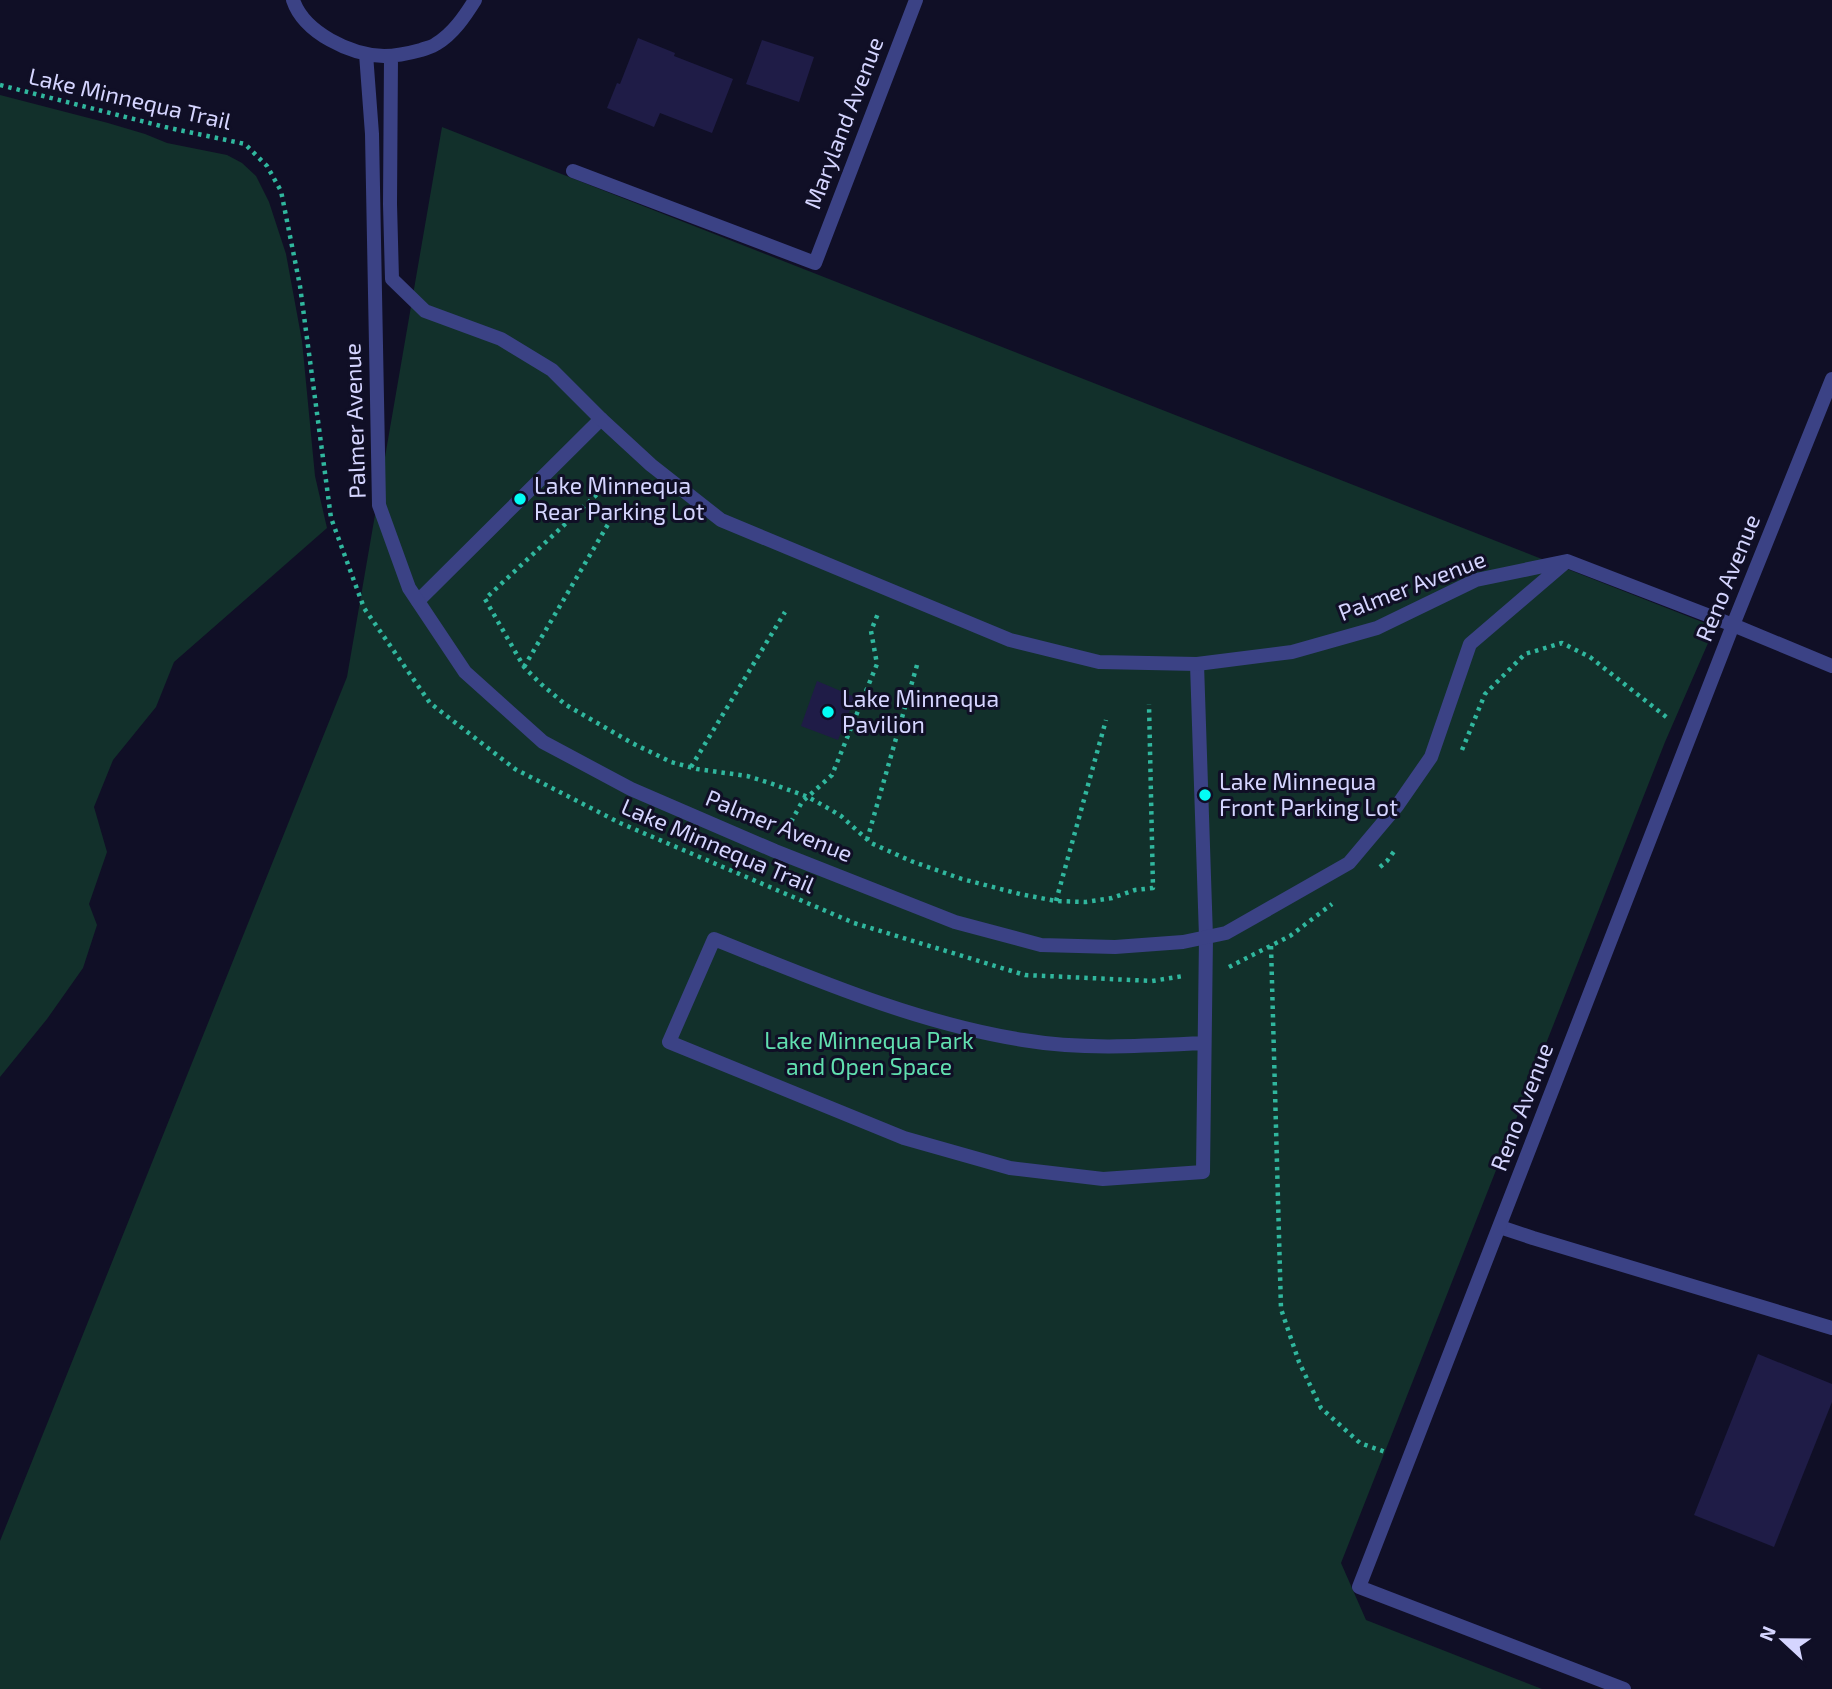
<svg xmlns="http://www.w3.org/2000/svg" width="1832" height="1689" viewBox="0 0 1832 1689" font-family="'Exo 2',sans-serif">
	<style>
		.green { fill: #12302b }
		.building { fill: #1f1c47 }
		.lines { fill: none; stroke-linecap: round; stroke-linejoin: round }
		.path { stroke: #30b79e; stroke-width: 4.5; stroke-dasharray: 3.5 5; stroke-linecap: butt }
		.lane { stroke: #3b4285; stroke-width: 14 }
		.street { stroke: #3b4285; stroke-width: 14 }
		.poi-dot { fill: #03fdf5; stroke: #100f26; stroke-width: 2.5 }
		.labels { text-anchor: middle; stroke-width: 6; stroke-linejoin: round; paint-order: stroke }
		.street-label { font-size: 23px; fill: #d5d5ff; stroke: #100f26 }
		.poi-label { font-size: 23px; fill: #d5d5ff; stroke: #100f26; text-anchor: start }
		.park-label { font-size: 23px; fill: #61dfaf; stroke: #100f26 }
	</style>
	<rect width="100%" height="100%" fill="#100f26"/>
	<path class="green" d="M0 95 108 123 145 134 167 143 227 155 242 163 256 176 269 202 286 254 302 341 315 476 327 528 174 662 156 707 113 760 94 807 107 852 89 904 97 925 83 968 47 1019 0 1077Z
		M442 127 1715 627 1665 742 1341 1563 1366 1620 1542 1689H0V1541L347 677Z"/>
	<path class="building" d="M638 38 675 53 674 56 733 79 712 133 660 113 654 127 607 108 617 83 620 84Z
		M762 40 814 57 799 102 746 84Z
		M817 681 855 697 838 740 801 726Z
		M1758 1354 1832 1384V1402L1774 1547 1694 1515Z"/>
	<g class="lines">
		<path class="path" d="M0 85 165 127 245 144 267 166 281 191 300 286 331 518 364 608 430 703 515 769 620 823 854 923 1025 975 1152 981 1183 976
			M609 483 485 599 524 667 541 684 566 705 632 743 671 762 697 769 747 776 770 783 808 797 826 807 841 816 871 843 911 861 962 879 1020 894 1056 901 1086 902 1112 898 1135 890 1153 888 1149 704
			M524 667 617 509
			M1462 750 1485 694 1525 654 1562 643 1590 657 1670 720
			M691 767 785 612
			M787 829 802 802 832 775 877 664 871 631 879 611
			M867 840 917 665
			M1380 867 1387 861 1395 850
			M1056 901 1106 720
			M1271 946 1281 1309 1299 1362 1321 1408 1360 1443 1388 1453
			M1229 967 1290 936 1332 904"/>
		<path class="lane" d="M418 601 601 419
			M1197 664 1206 937 1203 1172 1103 1179 1010 1168 904 1138 669 1042 714 939C814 979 916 1023 1023 1040 1083 1050 1144 1046 1204 1043
			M1500 1227 1533 1238 1832 1328"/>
		<path class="street" d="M293 0C304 33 351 55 384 56 396 56 410 53 421 50 426 48 432 47 436 44 453 34 465 16 475 0
			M366 54 372 134 379 505 409 588 465 672 543 742 631 789 775 851 955 922 1041 945 1115 947 1183 942 1226 933 1349 863 1397 806 1431 757 1470 644 1567 561
			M391 56 390 204 392 279 425 311 501 339 552 370 601 419 651 465 721 520 1010 640 1099 662 1197 664 1292 652 1377 628 1476 580 1567 561 1733 625 1832 666
			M573 171 815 263 916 0
			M1624 1689 1359 1587 1733 625 1832 379"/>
	</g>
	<g class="poi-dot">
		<circle cx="520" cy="499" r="7"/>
		<circle cx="828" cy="712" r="7"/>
		<circle cx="1205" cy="795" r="7"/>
	</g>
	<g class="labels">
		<g class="street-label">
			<text transform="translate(130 99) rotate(13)" y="8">Lake Minnequa Trail</text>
			<text transform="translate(844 123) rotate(-69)" y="8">Maryland Avenue</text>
			<text transform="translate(355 421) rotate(-92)" y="8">Palmer Avenue</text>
			<text transform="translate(1728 578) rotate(-68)" y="8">Reno Avenue</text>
			<text transform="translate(1412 586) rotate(-21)" y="8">Palmer Avenue</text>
			<text transform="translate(779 826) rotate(22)" y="8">Palmer Avenue</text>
			<text transform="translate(718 846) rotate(23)" y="8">Lake Minnequa Trail</text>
			<text transform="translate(1522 1107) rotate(-69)" y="8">Reno Avenue</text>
		</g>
		<g class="poi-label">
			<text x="534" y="494">Lake Minnequa<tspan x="534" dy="26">Rear Parking Lot</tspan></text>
			<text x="842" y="707">Lake Minnequa<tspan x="842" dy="26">Pavilion</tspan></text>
			<text x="1219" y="790">Lake Minnequa<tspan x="1219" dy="26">Front Parking Lot</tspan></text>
		</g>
		<g class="park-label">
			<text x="869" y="1049">Lake Minnequa Park<tspan x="869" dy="26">and Open Space</tspan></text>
		</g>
	</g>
	<g transform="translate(1783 1640) rotate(292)" stroke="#100f26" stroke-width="5" paint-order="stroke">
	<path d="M0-5L12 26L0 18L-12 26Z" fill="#d5d5ff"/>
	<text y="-10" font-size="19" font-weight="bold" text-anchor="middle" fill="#d5d5ff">N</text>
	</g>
</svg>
